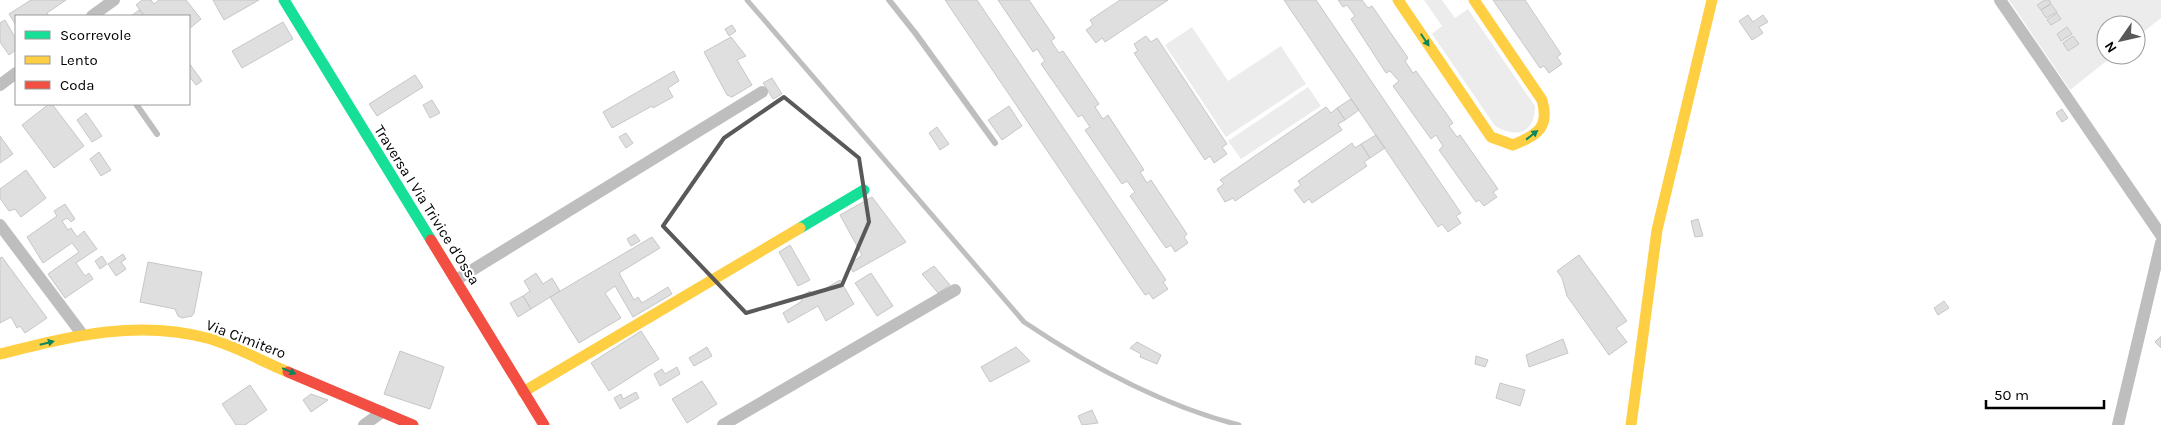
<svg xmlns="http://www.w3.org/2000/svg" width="2161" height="425" viewBox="0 0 2161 425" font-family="Karla,sans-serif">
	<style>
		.green { fill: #ececec }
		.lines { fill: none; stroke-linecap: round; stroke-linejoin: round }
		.stream { stroke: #bfbfbf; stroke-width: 5 }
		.building { fill: #dfdfdf; stroke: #c7c7c7 }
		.lane { stroke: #bebebe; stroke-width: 6 }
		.street { stroke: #bebebe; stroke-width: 12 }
		.fast { stroke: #16e098; stroke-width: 11 }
		.slow { stroke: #ffcf43; stroke-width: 11 }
		.jam { stroke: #f24e42; stroke-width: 11 }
		.oneway { fill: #0d865b }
		.marked { fill: none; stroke: #595959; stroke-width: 4; stroke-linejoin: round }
		.labels { text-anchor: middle; stroke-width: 4.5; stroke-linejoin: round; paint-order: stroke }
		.street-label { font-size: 15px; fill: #000; stroke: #fff }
	</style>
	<rect width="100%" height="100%" fill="#fff"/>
	<path class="green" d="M1424 0H1442L1455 18 1468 9 1535 106C1535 133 1517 139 1495 126L1432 34 1442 26Z
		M2009 0H2161V18L2136 38V25H2106V55H2114L2070 90Z
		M1192 27 1228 81 1281 46 1306 84 1226 137 1165 45Z
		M1308 87 1321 106 1241 159 1228 141Z"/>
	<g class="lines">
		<path class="stream" d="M747 0 1024 322C1088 365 1164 406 1239 425"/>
	</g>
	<path class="building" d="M31 0H66L47 13 49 16H16V25L9 14Z
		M142 0H151L154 4 159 0H186L201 19 189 29V16H145L136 5Z
		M213 0H259L224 20Z
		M945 0H977L1166 280 1163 282 1168 289 1153 299 1149 293 1145 295Z
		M998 0H1029L1055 38 1051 41 1059 53 1063 51 1099 104 1095 107 1103 119 1108 115 1144 170 1140 172 1147 183 1151 180 1187 234 1184 237 1188 243 1175 252 1171 245 1166 248 1130 196 1135 192 1127 181 1122 184 1085 130 1090 127 1082 115 1078 117 1041 64 1045 61 1037 49 1033 52Z
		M1120 0H1168L1105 42 1102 38 1096 43 1086 30 1093 25 1090 20Z
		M1284 0H1316L1461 213 1456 216 1461 223 1448 232 1442 224 1438 227Z
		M1338 0H1362L1368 8 1372 6 1408 58 1405 61 1413 73 1416 71 1453 123 1449 126 1457 137 1460 135 1498 189 1493 192 1497 197 1484 206 1479 200 1476 202 1439 150 1443 146 1436 135 1431 139 1393 86 1399 81 1390 71 1386 73 1351 19 1355 16 1347 5 1343 7Z
		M1493 0H1525L1561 54 1557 57 1562 64 1549 73 1544 66 1540 68Z
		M2045 0H2049L2051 3 2041 10 2037 5Z
		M2051 4 2057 12 2046 18 2041 10Z
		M139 10 144 16H131Z
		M2057 13 2061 19 2051 25 2047 20Z
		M1748 15 1753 22 1763 15 1768 22 1759 27 1763 33 1752 40 1739 21Z
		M5 20 16 39V50L9 55 0 42V23Z
		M283 22 293 39 242 68 232 51Z
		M732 25 736 31 729 36 725 29Z
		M2067 27 2072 34 2061 41 2057 34Z
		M1146 36 1151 42 1157 38 1227 144 1222 147 1227 154 1214 163 1210 156 1205 160 1134 53 1138 51 1134 44Z
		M2073 36 2079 44 2068 51 2063 43Z
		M731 37 746 56 737 60 752 85 732 97 727 95 704 52Z
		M189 63 202 81 196 85 189 76Z
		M674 71 679 81 668 88 673 97 653 108 652 106 612 128 603 112Z
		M415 75 423 87 377 116 369 104Z
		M772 78 782 94 773 99 763 83Z
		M1351 99 1359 110 1345 120 1337 108Z
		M432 100 440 113 430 118 423 105Z
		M49 104H52L84 146 54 168 22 125Z
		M1009 106 1022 126 1002 140 988 120Z
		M1326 107 1331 113 1337 108 1345 120 1338 124 1342 130 1235 201 1233 198 1225 202 1217 189 1224 184 1220 180Z
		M2062 109 2068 118 2062 122 2056 113Z
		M86 113 102 136 92 142 77 120Z
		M937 127 949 144 940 150 929 133Z
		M626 133 633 143 626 148 619 137Z
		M1376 135 1385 148 1370 158 1361 144Z
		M0 136 13 154 0 163Z
		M1352 143 1355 148 1361 144 1370 158 1364 162 1367 166 1312 203 1309 199 1304 203 1294 190 1301 185 1298 181Z
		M99 152 111 170 101 176 90 159Z
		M26 170 46 198 21 217 15 209 9 211 0 198V189Z
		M872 197 906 242 853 272 849 265 862 255 840 215Z
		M65 204 75 219 71 222 67 218 62 221 68 230 71 228 77 237 84 231 97 249 76 263 85 276 89 273 93 279 65 298 48 274 79 252 72 243 43 263 27 237 57 216 54 211Z
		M1698 219 1703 236 1695 237 1691 221Z
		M635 234 640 241 631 246 627 239Z
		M652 237 660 248 619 273 634 300 638 297 642 303 668 287 672 294 633 317 615 286 605 293 621 318 579 343 550 297Z
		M790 245 810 280 798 286 779 252Z
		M123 254 126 259 121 262 126 269 116 276 108 264Z
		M1579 255 1627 321 1616 328 1627 342 1609 355 1567 296 1562 278 1557 271Z
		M102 256 107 264 100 269 95 261Z
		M2 257 47 318 25 333 20 326 17 328 11 317 0 323V258Z
		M148 262 202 272 194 313 192 316 182 318 178 316 175 309 140 302Z
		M934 266 950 285 938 293 922 274Z
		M536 273 543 284 552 278 560 291 531 309 523 296 530 291 524 281Z
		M871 273 893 306 877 316 855 283Z
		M840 280 854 304 826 321 818 306 788 323 783 313 802 301 800 297 810 291 813 296Z
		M523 296 531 309 518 317 510 303Z
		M1944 301 1949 308 1938 315 1934 308Z
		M641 331 659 359 609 391 591 363Z
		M2161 336V348L2155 342Z
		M1563 339 1568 353 1529 367 1526 355Z
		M1137 342 1161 355 1157 364 1140 357 1141 354 1130 348Z
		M707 347 712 356 694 366 689 358Z
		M1016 347 1030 361 990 382 981 367Z
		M400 351 444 367 430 409 384 394Z
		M1476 356 1488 360 1485 367 1475 364Z
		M677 367 680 374 660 386 654 374 662 369 665 374Z
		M702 381 717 404 687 423 672 399Z
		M1500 383 1525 390 1520 406 1496 398Z
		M250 385 267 410 245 425H236L222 404Z
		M636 392 639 398 620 409 614 398 621 394 623 399Z
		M311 394 328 400 311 412 303 400Z
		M1092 410 1098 423 1082 425 1078 416Z"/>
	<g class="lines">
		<path class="lane" d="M889 0 916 34 995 143
			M136 104 157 134"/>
		<path class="street" d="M2000 0 2161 235
			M92 16 114 0
			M0 85 16 73
			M0 225 82 334
			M456 280 762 92
			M364 425 382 412
			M723 425 955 290
			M2118 425 2161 243"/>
		<path class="fast" d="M284 0 431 240
			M800 228 864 190"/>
		<path class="slow" d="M1398 0 1491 137 1513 145C1537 135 1550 128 1542 100L1474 0
			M0 354C69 337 136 319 207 338 234 345 261 361 288 372
			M523 392 800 228
			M1631 425 1657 230 1712 0"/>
		<path class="jam" d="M431 240 544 425
			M288 372 413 425"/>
	</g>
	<defs><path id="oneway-solid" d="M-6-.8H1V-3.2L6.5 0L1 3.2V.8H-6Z" transform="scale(1.25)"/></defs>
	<g class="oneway">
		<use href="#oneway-solid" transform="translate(1425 40) rotate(56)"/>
		<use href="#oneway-solid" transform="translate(1532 135) rotate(-38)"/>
		<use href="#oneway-solid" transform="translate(47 343) rotate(-14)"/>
		<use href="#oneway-solid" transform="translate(289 371) rotate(23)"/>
	</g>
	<path class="marked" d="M784 97 859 158 869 222 842 285 746 313 663 226 724 138Z"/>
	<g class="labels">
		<g class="street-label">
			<text transform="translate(427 205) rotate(58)" y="5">Traversa I Via Trivice d'Ossa</text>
			<text transform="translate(246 339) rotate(21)" y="5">Via Cimitero</text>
		</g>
	</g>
	<rect x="15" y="15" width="175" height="90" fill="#ffffff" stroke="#999999"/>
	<rect x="25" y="31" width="25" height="8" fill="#16e098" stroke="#999999"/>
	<text x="60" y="40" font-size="15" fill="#000000">Scorrevole</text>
	<rect x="25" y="56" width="25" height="8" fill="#ffcf43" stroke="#999999"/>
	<text x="60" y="65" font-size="15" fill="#000000">Lento</text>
	<rect x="25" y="81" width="25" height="8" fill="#f24e42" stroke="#999999"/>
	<text x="60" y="90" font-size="15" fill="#000000">Coda</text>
	<g transform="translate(2121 40) rotate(236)"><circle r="24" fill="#ffffff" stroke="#999999"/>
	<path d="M0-4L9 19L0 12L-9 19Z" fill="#595959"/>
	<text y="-8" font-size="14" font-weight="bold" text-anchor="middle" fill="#000000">N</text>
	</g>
	<path d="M1986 400v8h118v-8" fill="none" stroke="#000000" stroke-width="2.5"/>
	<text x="1994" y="400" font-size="15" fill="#000000" stroke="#ffffff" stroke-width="4" paint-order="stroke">50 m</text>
</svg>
